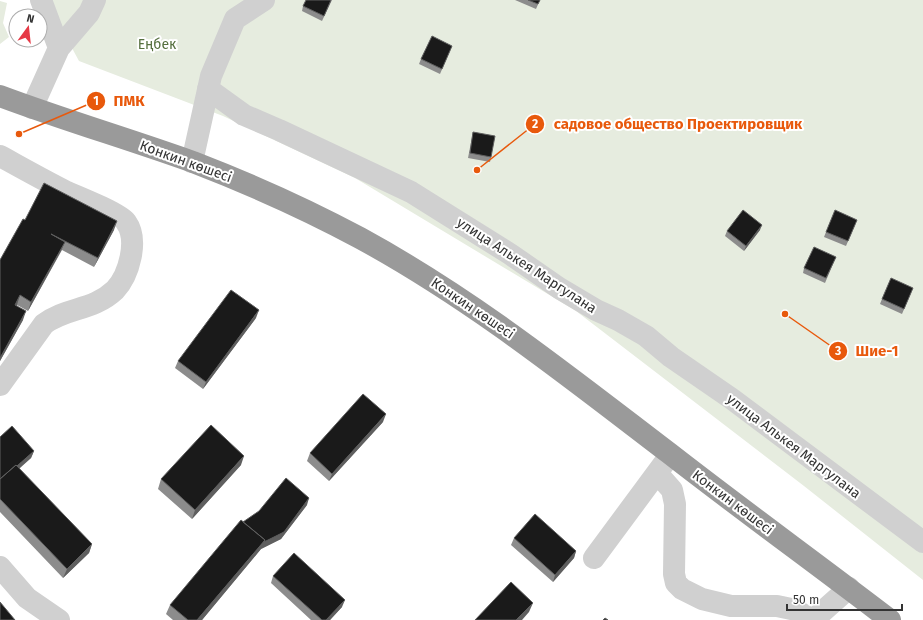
<svg xmlns="http://www.w3.org/2000/svg" width="923" height="620" viewBox="0 0 923 620" font-family="'Fira Sans',sans-serif">
	<style>
		.green { fill: #e6ecdf }
		.lines { fill: none; stroke-linecap: round; stroke-linejoin: round }
		.minor { stroke: #d0d0d0; stroke-width: 22 }
		.highway { stroke: #9a9a9a; stroke-width: 22 }
		.wall { fill: #8c8c8c }
		.shaded-wall { fill: #5f5f5f }
		.building { fill: #1a1a1a; stroke: #5f5f5f }
		.labels { text-anchor: middle; stroke-width: 4; stroke-linejoin: round; paint-order: stroke }
		.park-label { font-size: 14px; fill: #56703f; stroke: #fff }
		.street-label { font-size: 14px; fill: #333; stroke: #fff }
		.leader { fill: none; stroke: #e8590c; stroke-width: 1.5 }
		.callout-dot { fill: #e8590c; stroke: #fff; stroke-width: 1.5 }
		.mark-label { font-size: 12px; text-anchor: middle; font-weight: bold; fill: #fff }
		.callout-label { font-size: 15px; text-anchor: middle; font-weight: bold; fill: #e8590c; stroke: #fff; stroke-width: 4; stroke-linejoin: round; paint-order: stroke }
	</style>
	<rect width="100%" height="100%" fill="#fff"/>
	<path class="green" d="M46 0H923V580L804 486 576 311 355 178 223 116 79 61Z
		M0 1 7 3 3 23 9 37 0 44Z"/>
	<g class="lines">
		<path class="minor" d="M41 0 59 48
			M208 89 244 115 279 130 411 192 510 254 559 288 596 310 618 320 646 336 671 357 732 399 923 542
			M32 108 59 48 89 13 95 0
			M0 156C22 168 45 181 67 192 79 197 121 214 126 222 139 240 129 275 115 290 93 311 66 307 44 324L0 385
			M192 162 211 76 235 19 264 0
			M657 473 672 490 675 504 674 574 676 583 682 589 702 599 731 606H777L796 610 812 620
			M594 558 665 462
			M0 567 27 598 59 620
			M813 620 849 588"/>
		<path class="highway" d="M0 96C64 120 129 139 193 162 250 184 306 209 360 238 472 299 568 376 669 453 742 510 817 564 890 620"/>
	</g>
	<path class="wall" d="M332 0 322 21 302 11 303 6Z
		M515 0H540L536 9Z
		M452 46 440 74 419 64 421 59Z
		M473 132 491 157 490 162 468 158 472 137Z
		M25 220 114 230 94 267 62 250 28 311 17 305 23 320 0 361V260Z
		M857 220 846 246 824 237 826 232Z
		M760 230 744 251 725 236 727 231Z
		M836 257 825 283 803 273 804 268Z
		M913 288 902 314 880 304 882 299Z
		M256 318 203 389 175 368 178 361Z
		M383 422 329 481 307 461 310 453Z
		M0 437 34 451 31 458 19 469 92 544 89 553 63 578 0 512Z
		M241 465 192 519 158 489 161 479Z
		M307 505 281 539 261 549 202 620H173L166 614 170 605 243 522Z
		M514 538 576 551 574 558 553 582 511 545Z
		M273 576 342 607 330 620H311L271 583Z"/>
	<path class="shaded-wall" d="M117 221 114 230 94 267 98 258Z
		M762 225 760 230 744 251 746 246Z
		M65 242 61 251 28 311 31 302Z
		M20 295 17 305 12 314 15 305Z
		M259 310 256 318 203 389 206 382Z
		M26 311 23 320 0 361V358Z
		M386 414 383 422 329 481 332 474Z
		M34 451 31 458 0 485V481Z
		M244 456 241 465 192 519 195 510Z
		M309 498 307 505 281 539 261 549 202 620H197L265 540Z
		M92 544 89 553 63 578 67 569Z
		M576 551 574 558 553 582 555 575Z
		M345 600 342 607 330 620H326Z
		M533 603 529 612 522 620H516Z"/>
	<path class="building" d="M306 0H331L324 16 303 6Z
		M528 0H540L538 4Z
		M432 36 452 46 442 69 421 59Z
		M473 132 495 136 491 157 470 153Z
		M44 183 117 221 98 258 51 234 65 242 31 302 20 295 15 305 26 311 0 358V260L23 219 25 220Z
		M743 210 762 225 746 246 727 231Z
		M835 210 857 220 848 241 826 232Z
		M814 247 836 257 826 278 804 268Z
		M891 278 913 288 904 309 882 299Z
		M231 290 259 310 206 382 178 361Z
		M363 394 386 414 332 474 310 453Z
		M211 425 244 456 195 510 161 479Z
		M12 426 34 451 17 466 16 465 0 479V437Z
		M16 465 92 544 67 569 0 499V479Z
		M286 478 309 498 284 532 264 542 265 540 243 522 259 511Z
		M535 514 576 551 555 575 514 538Z
		M241 520 265 540 197 620H188L170 605Z
		M294 553 345 600 326 620H322L273 576Z
		M511 582 533 603 516 620H475Z
		M0 602 15 620H0Z
		M605 618 608 620H603Z"/>
	<g class="labels">
		<g class="park-label">
			<text x="157" y="49">Еңбек</text>
		</g>
		<g class="street-label">
			<text transform="translate(186 161) rotate(20)" y="5">Конкин көшесі</text>
			<text transform="translate(527 265) rotate(33)" y="5">улица Алькея Маргулана</text>
			<text transform="translate(473 308) rotate(34)" y="5">Конкин көшесі</text>
			<text transform="translate(794 446) rotate(37)" y="5">улица Алькея Маргулана</text>
			<text transform="translate(733 502) rotate(37)" y="5">Конкин көшесі</text>
		</g>
	</g>
	<path class="leader" d="M19 134L96 101M477 170L535 124M785 314L838 351"/>
	<g class="callout-dot">
		<circle cx="19" cy="134" r="4"/>
		<circle cx="477" cy="170" r="4"/>
		<circle cx="785" cy="314" r="4"/>
		<circle cx="96" cy="101" r="10"/>
		<circle cx="535" cy="124" r="10"/>
		<circle cx="838" cy="351" r="10"/>
	</g>
	<g class="mark-label">
		<text x="96" y="105">1</text>
		<text x="535" y="128">2</text>
		<text x="838" y="355">3</text>
	</g>
	<g class="callout-label">
		<text x="129" y="106">ПМК</text>
		<text x="678" y="129">садовое общество Проектировщик</text>
		<text x="877" y="356">Шие-1</text>
	</g>
	<g transform="translate(28 28) rotate(15)"><circle r="19" fill="#ffffff" stroke="#adadad"/>
	<path d="M0-3L7 15L0 10L-7 15Z" fill="#e63946"/>
	<text y="-6" font-size="11" font-weight="bold" text-anchor="middle" fill="#333333">N</text>
	</g>
	<path d="M787 604v6h115v-6" fill="none" stroke="#333333" stroke-width="2"/>
	<text x="793" y="604" font-size="12" fill="#333333" stroke="#ffffff" stroke-width="3" paint-order="stroke">50 m</text>
</svg>
